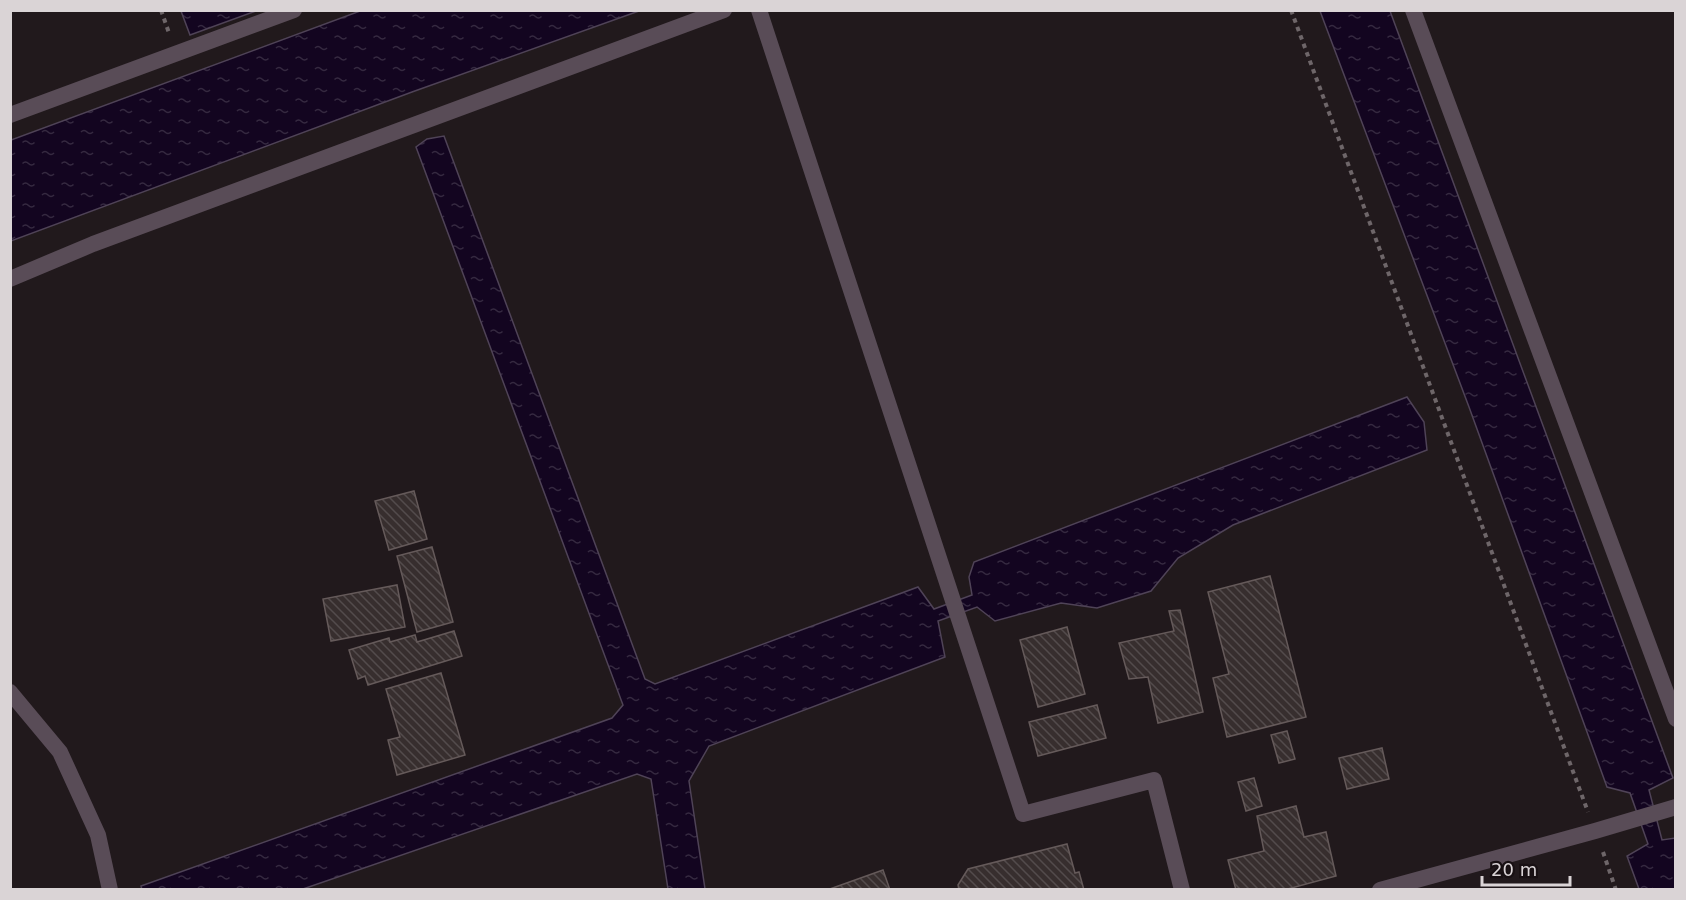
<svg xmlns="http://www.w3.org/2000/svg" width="1686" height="900" viewBox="0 0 1686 900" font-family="'DejaVu Sans',sans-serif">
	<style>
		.water { fill: url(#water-ripples); stroke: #4f4357; stroke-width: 1.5 }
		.building { fill: url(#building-back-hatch); stroke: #655a5a; stroke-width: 1.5 }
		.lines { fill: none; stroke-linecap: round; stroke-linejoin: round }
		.path { stroke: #6e6669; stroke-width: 4; stroke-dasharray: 4.5 4.5; stroke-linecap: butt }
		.minor { stroke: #594c57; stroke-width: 16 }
		.tertiary { stroke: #594c57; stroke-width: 16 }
	</style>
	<defs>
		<pattern id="water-ripples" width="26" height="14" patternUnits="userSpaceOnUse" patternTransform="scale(1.5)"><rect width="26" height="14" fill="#130520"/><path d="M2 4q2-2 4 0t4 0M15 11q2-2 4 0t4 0" fill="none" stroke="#352940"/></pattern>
		<pattern id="building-back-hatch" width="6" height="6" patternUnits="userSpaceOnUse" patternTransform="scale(1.5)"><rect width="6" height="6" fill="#372e2e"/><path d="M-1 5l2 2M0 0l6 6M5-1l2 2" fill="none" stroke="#534b4c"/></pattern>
	</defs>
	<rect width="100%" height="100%" fill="#21191c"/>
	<path class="water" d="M181 11V10L256 11 190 35Z
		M360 11H639L412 92 11 241V140Z
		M1320 11H1390L1673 778 1649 790 1662 840 1675 838V889H1639L1627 856 1648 844 1630 793 1607 787 1469 407Z
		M444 136 645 679 655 684 918 587 934 609 972 595 969 577 974 562 1407 397 1424 422 1427 450 1233 525 1178 558 1151 591 1097 608 1061 603 995 621 977 607 938 621 945 657 709 746 689 781 705 889H668L651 779 637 774 303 889 142 890 141 886 612 718 623 705 416 147 427 139Z"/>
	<path class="building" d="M414 491 427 539 389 550 375 501Z
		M432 547 453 622 417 632 397 556Z
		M1270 576 1306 717 1227 737 1213 678 1229 674 1208 592Z
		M397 585 405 627 331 641 323 599Z
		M1180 610 1203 712 1158 723 1148 677 1129 679 1119 643 1174 631 1169 611Z
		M1067 627 1085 694 1038 707 1020 640Z
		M454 631 462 656 368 685 365 676 358 679 349 650 389 638 390 642 415 635 417 642Z
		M441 673 465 755 397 775 388 740 400 737 386 689Z
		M1097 705 1106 738 1038 756 1029 722Z
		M1287 731 1295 759 1279 763 1271 735Z
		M1382 748 1389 779 1347 789 1339 758Z
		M1254 778 1262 806 1246 811 1238 782Z
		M1296 806 1304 837 1326 832 1336 876 1284 890H1236L1228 860 1264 851 1257 816Z
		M1067 844 1075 873 1079 872 1084 890H959L958 885 968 869Z
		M883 870 890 890H827Z"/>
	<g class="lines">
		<path class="path" d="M161 10 169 33
			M1291 10 1588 812
			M1603 852 1616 890"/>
		<path class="minor" d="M759 10 1023 814 1154 780 1182 890
			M1413 10 1676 719
			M10 115 294 10
			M10 279 93 244 724 10
			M1380 890 1595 831 1676 807"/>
		<path class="tertiary" d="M10 692 60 752 98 835 110 890"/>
	</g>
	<rect width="1686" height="900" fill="none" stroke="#dad4d6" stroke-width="24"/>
	<path d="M1482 876v9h88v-9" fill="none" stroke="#dad4d6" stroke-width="3"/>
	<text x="1491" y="876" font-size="18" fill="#dad4d6" stroke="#181013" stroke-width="4.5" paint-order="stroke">20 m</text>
</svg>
